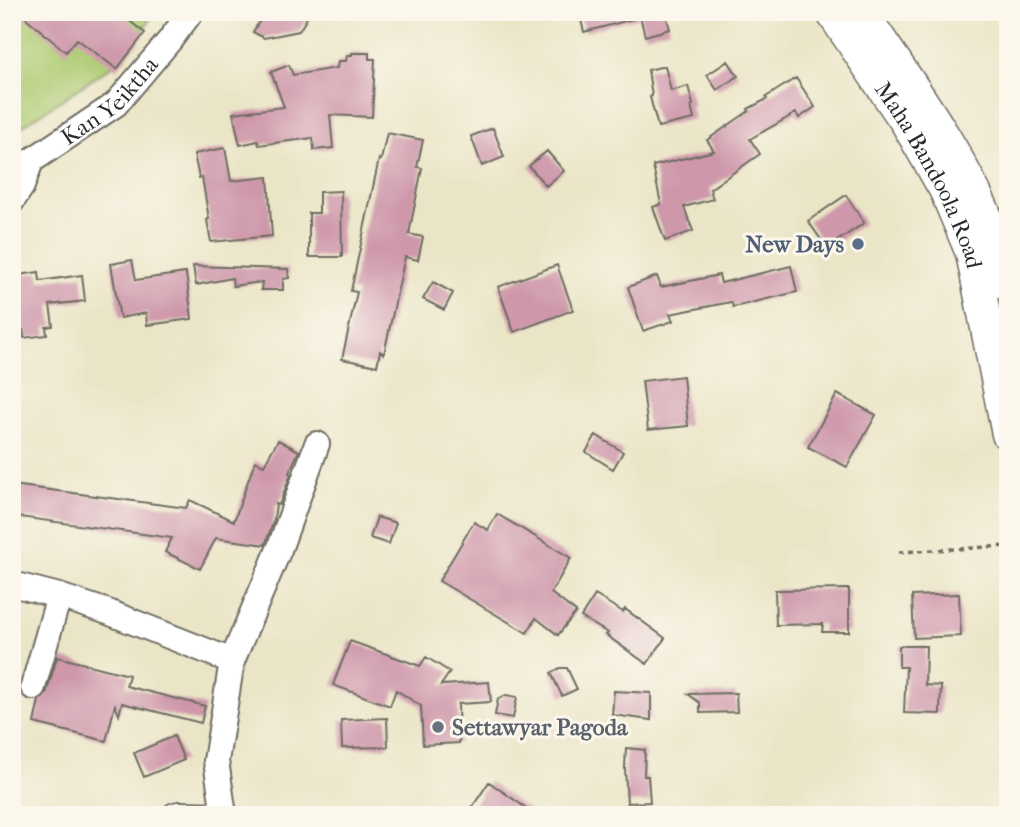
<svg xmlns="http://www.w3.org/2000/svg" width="1020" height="827" viewBox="0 0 1020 827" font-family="'IM FELL French Canon',serif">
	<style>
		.green { fill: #adca71; stroke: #6c7a4e; stroke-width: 2 }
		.building { fill: #ce97aa }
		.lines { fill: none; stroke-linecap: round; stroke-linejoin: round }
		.minor-casing { stroke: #6e6c62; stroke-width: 28 }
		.major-casing { stroke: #6e6c62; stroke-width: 35 }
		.path { stroke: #6e6c62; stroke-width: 3.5; stroke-dasharray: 5 5; stroke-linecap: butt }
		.minor { stroke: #fff; stroke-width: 24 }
		.major { stroke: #fff; stroke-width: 32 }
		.service-dot { fill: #5c6f8a; stroke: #fbf7ec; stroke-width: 2.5 }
		.worship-dot { fill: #6b7280; stroke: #fbf7ec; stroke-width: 2.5 }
		.labels { text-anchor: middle; stroke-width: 6; stroke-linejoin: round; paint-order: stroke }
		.street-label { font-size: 23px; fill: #2b2b2b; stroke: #fbf7ec }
		.service-label { font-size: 23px; font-weight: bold; fill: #4e5e75; stroke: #fbf7ec; text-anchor: end }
		.worship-label { font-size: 23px; font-weight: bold; fill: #5b616d; stroke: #fbf7ec; text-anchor: start }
	</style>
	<rect width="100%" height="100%" fill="#fbf7ec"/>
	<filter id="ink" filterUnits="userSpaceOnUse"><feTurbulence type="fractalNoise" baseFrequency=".0143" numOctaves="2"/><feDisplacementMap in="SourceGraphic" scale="14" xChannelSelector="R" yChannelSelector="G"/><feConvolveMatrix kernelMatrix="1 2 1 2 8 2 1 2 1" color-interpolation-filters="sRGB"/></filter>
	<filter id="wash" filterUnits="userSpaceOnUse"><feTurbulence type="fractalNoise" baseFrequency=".00686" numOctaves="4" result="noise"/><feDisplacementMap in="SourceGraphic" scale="28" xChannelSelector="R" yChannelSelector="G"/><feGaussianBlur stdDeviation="1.57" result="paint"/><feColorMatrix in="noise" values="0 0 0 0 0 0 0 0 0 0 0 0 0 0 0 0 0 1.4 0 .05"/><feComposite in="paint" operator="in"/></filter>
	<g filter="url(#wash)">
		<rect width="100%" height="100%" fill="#ebe5c7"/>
		<path class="green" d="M12 12H155L124 58 12 133Z"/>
		<g id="blocks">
			<path class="building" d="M19 12H118L145 33 117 69 77 39 66 52Z
				M265 12H297L307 18 299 31 264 38 253 32Z
				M579 12H637V18L584 32Z
				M639 12H665L670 29 645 36Z
				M352 53H369V59H375L372 117 330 115 333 148 314 150 313 138 259 145 258 141 240 145 233 113 284 107 271 72 289 65 293 75 337 68 338 61H346L347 55H352Z
				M728 61 738 76 717 90 707 75Z
				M665 66 671 91 688 86 693 105 691 106 694 119 658 127 650 97 652 96 648 70Z
				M796 78 815 107 799 118 796 113 750 139 760 154 710 189 713 199 684 207 693 231 665 241 653 207 661 204 653 166 714 151 707 140 749 111 748 109 767 99 766 97Z
				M493 128 504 157 482 166 471 136Z
				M387 133 423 140 417 167 422 168 409 234 423 237 418 260 405 257 384 354 380 351 377 366 342 359 357 292 351 291 379 159 381 160Z
				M225 148 231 181 268 177 272 236 211 242 207 220 209 219 202 177 199 178 194 154Z
				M547 151 564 171 546 186 529 166Z
				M341 191 342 257H309V213H319V192Z
				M846 195 864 223 827 248 808 221Z
				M132 260 136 280 186 273 192 319 147 325 146 313 120 318 111 264Z
				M557 265 573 310 514 332 498 287Z
				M193 266 288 269 289 278 283 279V290H261L262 282 233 286 232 278 196 285Z
				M791 266 797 292 733 307 731 302 670 314 673 321 643 331 628 287 657 276 661 287 719 275 721 283Z
				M39 272 40 281 82 275 85 301 50 305 53 326 46 327 47 335 24 338 23 330H19L17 316 12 317V276Z
				M433 282 453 293 444 310 423 299Z
				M683 376 688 426 648 430 642 381Z
				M837 394 876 415 847 467 808 447Z
				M596 435 623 452 613 469 586 452Z
				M278 440 299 451 289 473 291 474 279 505 276 504 274 519 265 545 216 538 200 569 165 552 172 538 12 516V485L186 508 190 500 234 521 255 461 264 465Z
				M497 514 571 558 551 593 576 612 558 635 536 618 527 633 439 581 474 522 488 530Z
				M377 517 396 523 389 544 370 538Z
				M849 589V632H822L823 624 776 625 775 590Z
				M959 594 961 636 914 638 912 596Z
				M595 595 623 612 625 609 665 638 647 664 606 635 608 633 581 617Z
				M350 641 420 666 426 657 450 672 441 685 489 682 491 702 458 704 459 743 423 745 421 706 396 690 390 706 333 685Z
				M899 646H926L925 685 941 686 940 714 904 713 906 667H899Z
				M57 657 129 675 126 686 205 706 201 723 122 703 119 715 115 705 106 741 34 723 39 700 44 697 47 691Z
				M560 668H567L577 689 562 696 551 673Z
				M614 691 651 693V720L612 715Z
				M736 693 737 712 700 713V703L688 694Z
				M506 695 517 697 513 718 495 715 498 699Z
				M387 718 388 747 342 748 341 720Z
				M174 736 184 760 144 777 134 753Z
				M626 748 645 750 644 776H648L650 802 627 803 625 768Z
				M489 782 536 815H467Z"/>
		</g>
	</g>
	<g filter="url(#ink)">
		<use href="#blocks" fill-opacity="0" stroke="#6e6c62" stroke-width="2"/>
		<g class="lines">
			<defs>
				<g id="minor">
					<path id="s1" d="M12 171 31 161 116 104 170 40 191 12"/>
					<path d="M12 201 22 186 31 161"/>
					<path d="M12 584 59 596 33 687"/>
					<path d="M59 596 108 612 232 661"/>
					<path d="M175 815 179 814 226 815"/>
					<path d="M224 815 216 761 232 661 280 547 317 444"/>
				</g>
				<g id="major">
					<path id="s2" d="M832 12 907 123 945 189 972 253 1008 434"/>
					<path d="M861 12C912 87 965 158 997 244 1002 257 1004 271 1008 285"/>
				</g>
			</defs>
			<use href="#minor" class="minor-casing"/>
			<use href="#major" class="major-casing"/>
			<path class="path" d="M899 552 1008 546"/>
			<use href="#minor" class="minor"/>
			<use href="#major" class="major"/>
		</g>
	</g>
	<circle class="service-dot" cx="858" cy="244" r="7"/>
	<circle class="worship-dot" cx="438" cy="727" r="7"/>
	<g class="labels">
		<g class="street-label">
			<text dy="8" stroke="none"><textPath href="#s1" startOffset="121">Kan Yeiktha</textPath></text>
			<text dy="8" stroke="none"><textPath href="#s2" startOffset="191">Maha Bandoola Road</textPath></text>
		</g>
		<g class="service-label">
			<text x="844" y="252">New Days</text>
		</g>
		<g class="worship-label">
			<text x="452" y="735">Settawyar Pagoda</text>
		</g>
	</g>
	<rect width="1020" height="827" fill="none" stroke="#fbf7ec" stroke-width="42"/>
</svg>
